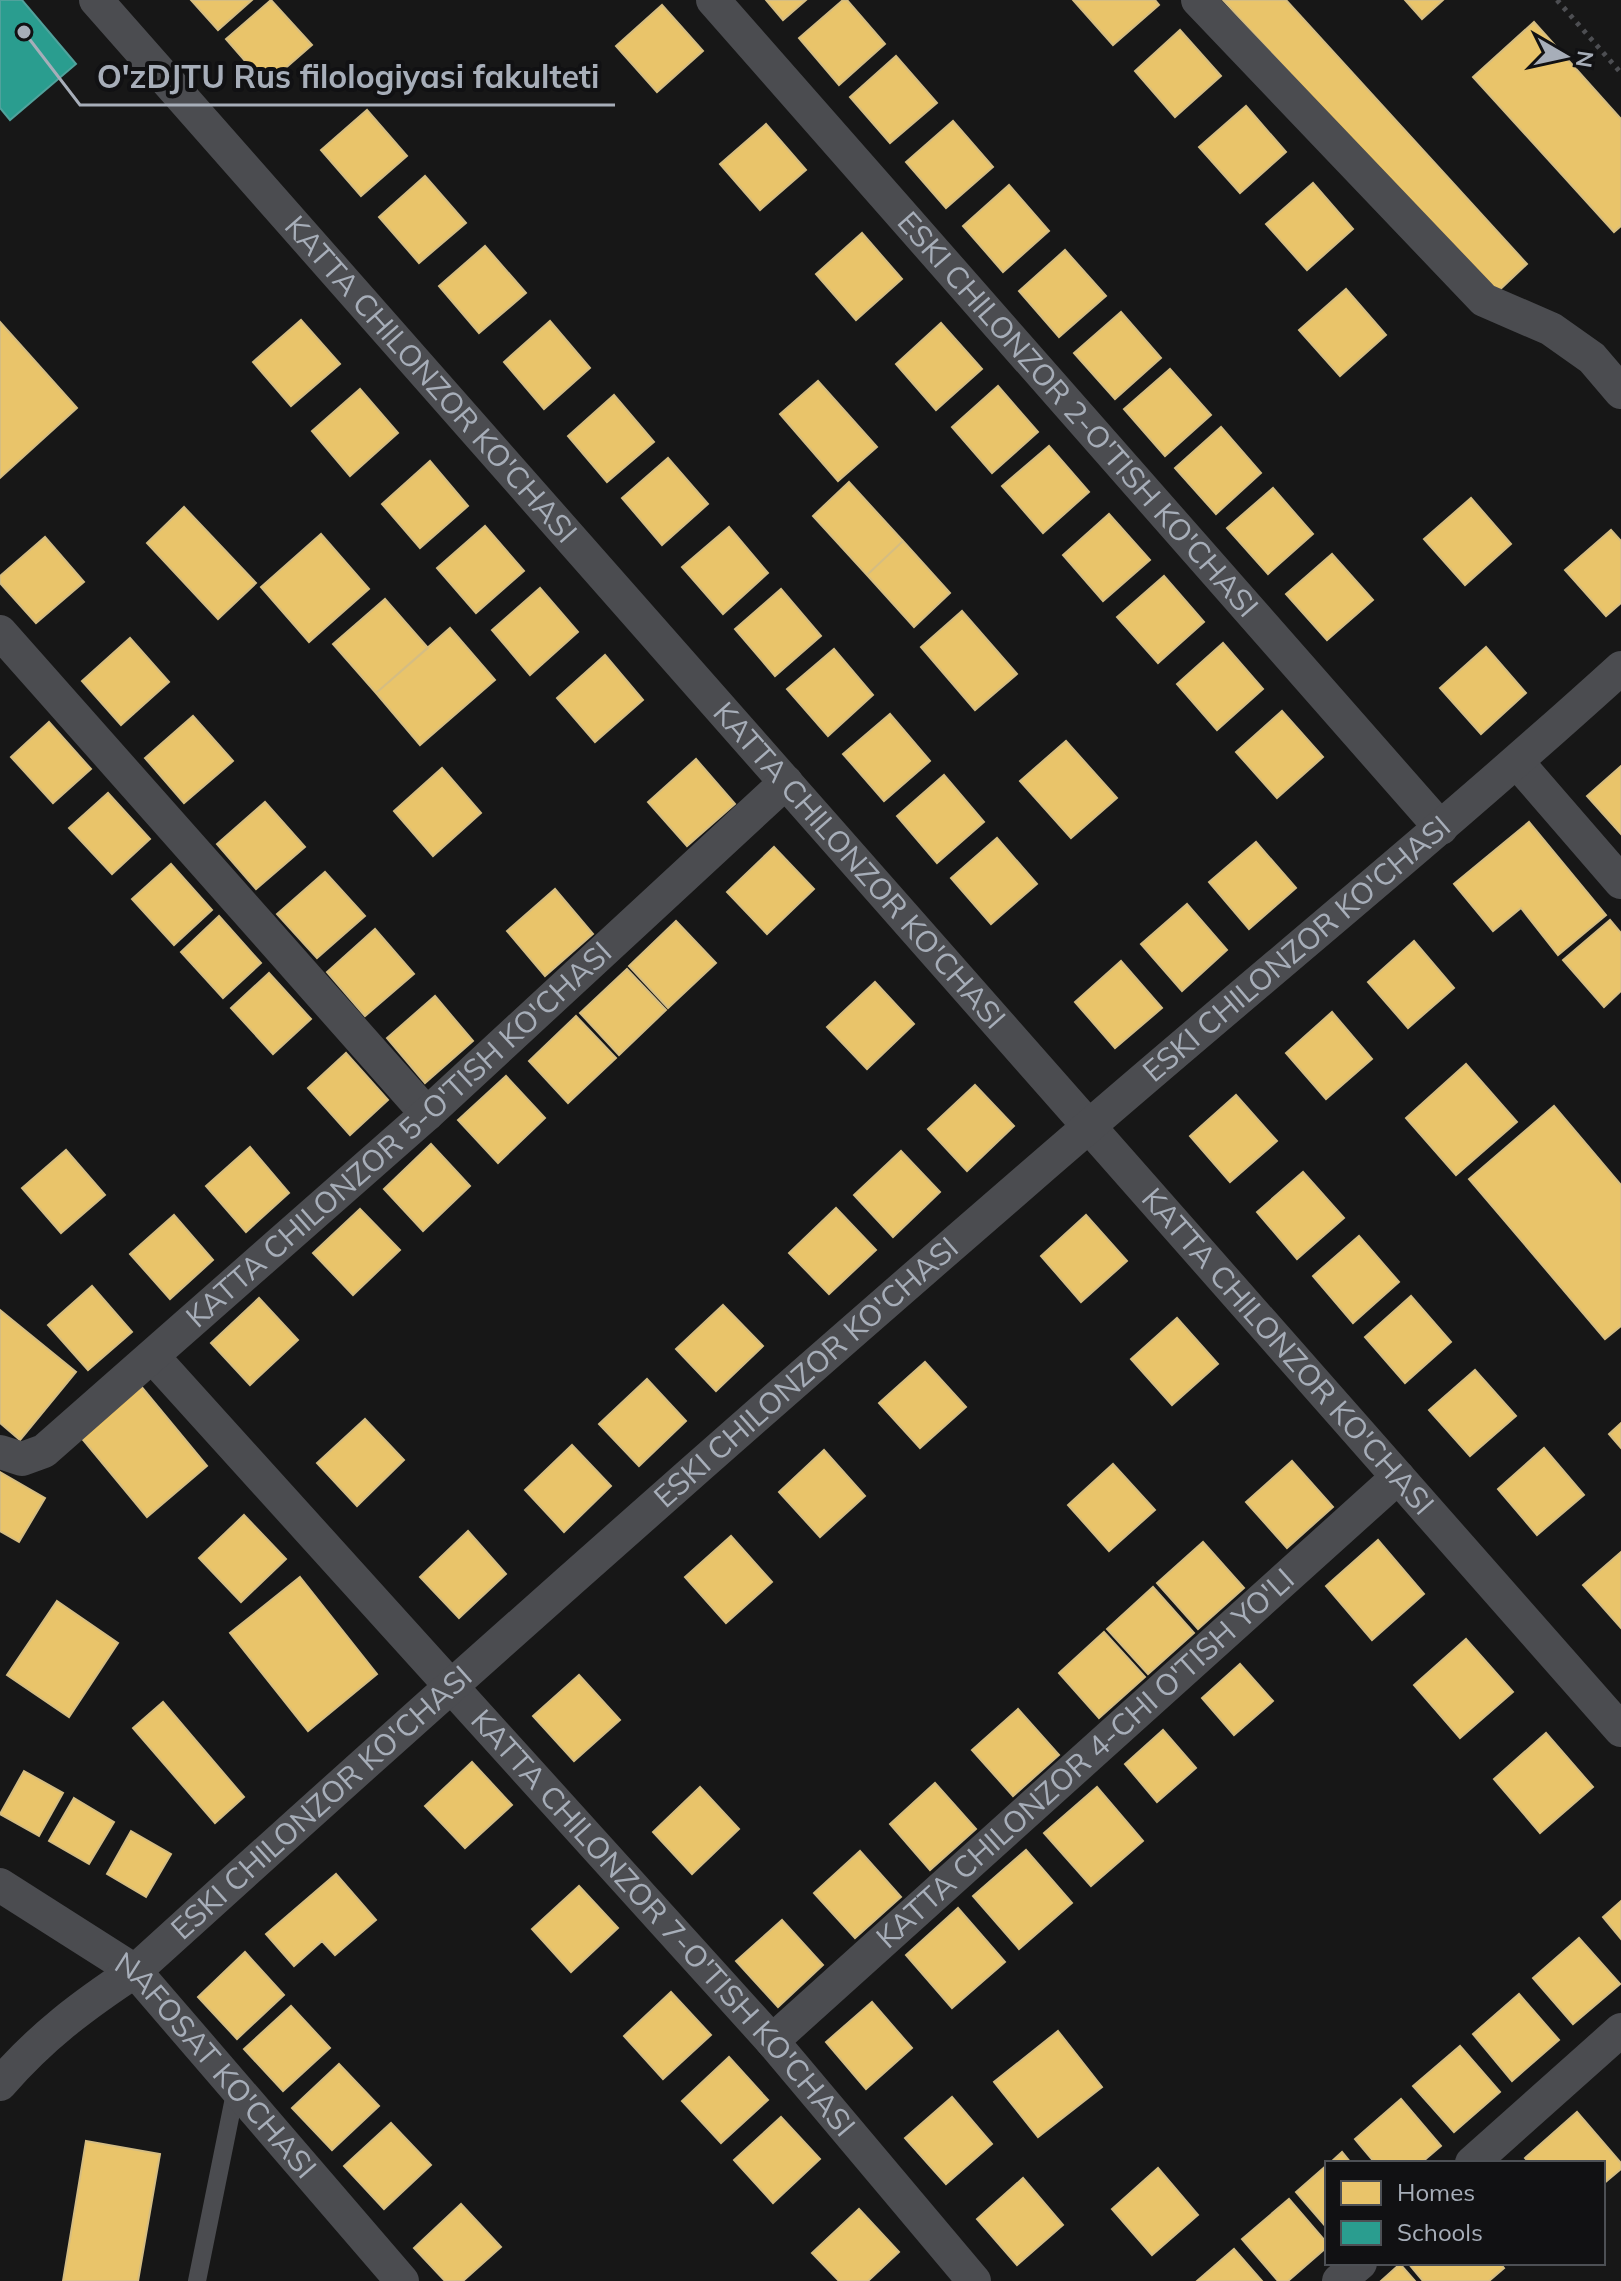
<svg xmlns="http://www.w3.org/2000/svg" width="1621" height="2281" viewBox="0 0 1621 2281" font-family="Mulish,sans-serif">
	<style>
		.homes { fill: #e9c46a; stroke: #d5bd82; stroke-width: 2 }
		.schools { fill: #2a9d8f; stroke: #50a29c; stroke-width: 2 }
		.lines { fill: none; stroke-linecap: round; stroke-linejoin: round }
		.path { stroke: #4d4e52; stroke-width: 5; stroke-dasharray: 4 6; stroke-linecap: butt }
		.service { stroke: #4b4c50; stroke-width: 18 }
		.minor { stroke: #4b4c50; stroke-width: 34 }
		.labels { text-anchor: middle; stroke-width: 8; stroke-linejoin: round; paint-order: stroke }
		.street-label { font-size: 30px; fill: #a7aeb9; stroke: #111113 }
		.leader { fill: none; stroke: #a7aeb9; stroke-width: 3 }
		.callout-dot { fill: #a7aeb9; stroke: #111113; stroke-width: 3 }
		.callout-label { font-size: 32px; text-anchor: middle; font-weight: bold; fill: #a7aeb9; stroke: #111113; stroke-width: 8; stroke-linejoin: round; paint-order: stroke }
	</style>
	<rect width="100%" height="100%" fill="#171717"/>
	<path class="homes" d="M191 0H252L218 30Z
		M271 0 312 45 266 85 226 39Z
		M766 0H806L783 20Z
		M843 0H847L885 44 839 85 799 38Z
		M1073 0H1155L1159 5 1113 45Z
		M1223 0H1286L1527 264 1493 296Z
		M1405 0H1443L1422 19Z
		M662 5 703 51 657 92 616 46Z
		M1534 22 1621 119V226L1614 232 1473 77Z
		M1180 30 1221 76 1175 117 1135 71Z
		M896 56 937 103 890 143 850 97Z
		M1246 106 1286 152 1240 193 1199 147Z
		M367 110 407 156 361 196 321 150Z
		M953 121 993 167 946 208 906 162Z
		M766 124 806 170 760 210 720 164Z
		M425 176 466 223 419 263 379 217Z
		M1313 183 1353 229 1307 270 1266 224Z
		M1009 185 1049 231 1003 272 963 226Z
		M862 233 902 279 856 320 816 274Z
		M485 246 526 293 479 333 439 286Z
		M1065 250 1106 296 1059 337 1019 291Z
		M1346 289 1386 335 1340 376 1299 330Z
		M1121 312 1161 358 1115 399 1074 353Z
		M301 320 340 364 291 406 253 362Z
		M550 321 590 368 544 409 504 362Z
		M0 322 77 408 0 478Z
		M941 323 982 369 936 410 896 364Z
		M1170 369 1211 415 1165 456 1124 409Z
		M818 381 877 447 838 481 780 414Z
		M998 386 1038 432 992 473 952 427Z
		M360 389 398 433 350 476 312 431Z
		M614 395 654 442 607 482 568 436Z
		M1221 427 1261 473 1216 514 1175 468Z
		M1049 446 1089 492 1043 533 1002 486Z
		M668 458 708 504 662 545 622 498Z
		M430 461 468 506 420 548 382 504Z
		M849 482 903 541 867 575 813 516Z
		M1273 488 1313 534 1268 574 1227 528Z
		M1471 498 1511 544 1465 585 1424 539Z
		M184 507 256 583 218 619 147 543Z
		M1109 514 1150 560 1103 601 1063 555Z
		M485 526 524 571 476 613 437 568Z
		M729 527 768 573 723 614 682 567Z
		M1611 530 1621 541V603L1606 616 1565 570Z
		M321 534 369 589 309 642 261 587Z
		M45 537 84 582 36 623 0 583V576Z
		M903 541 950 593 914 627 867 575Z
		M1332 554 1373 600 1327 640 1286 594Z
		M1164 576 1204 622 1158 663 1117 617Z
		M540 588 578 632 530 675 492 630Z
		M781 589 821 636 775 676 735 629Z
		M385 599 428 648 376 693 333 644Z
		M962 611 1017 674 975 710 921 647Z
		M450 628 495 680 420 745 376 693Z
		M130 638 169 682 121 725 82 681Z
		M1223 643 1263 689 1217 730 1177 684Z
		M1486 647 1526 693 1481 734 1440 688Z
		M834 649 873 695 828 736 787 689Z
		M605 655 643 700 595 742 557 698Z
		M1282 711 1323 757 1277 798 1236 752Z
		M890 714 930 761 884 801 843 754Z
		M193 716 233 761 184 803 145 758Z
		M49 722 91 769 53 803 11 757Z
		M1066 741 1117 798 1071 838 1020 781Z
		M696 759 735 804 687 846 648 802Z
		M1621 766V834L1587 796Z
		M442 768 481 813 433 856 394 811Z
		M944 775 984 822 937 863 897 816Z
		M108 793 150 839 112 874 69 828Z
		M265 802 305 847 256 889 217 844Z
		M1529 822 1606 915 1558 955 1521 908 1493 931 1454 884Z
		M997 838 1037 884 991 924 951 878Z
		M1256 842 1296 888 1249 929 1209 882Z
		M774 847 814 889 767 934 727 892Z
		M171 864 212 910 174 945 132 899Z
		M325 872 365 916 317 958 277 914Z
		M555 889 593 934 545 976 507 931Z
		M1187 904 1227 950 1182 991 1141 944Z
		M219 916 261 963 223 998 181 952Z
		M1610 920 1621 933V991L1604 1007 1563 960Z
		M676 921 716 963 668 1008 629 966Z
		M375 929 414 974 365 1016 327 972Z
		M1414 941 1454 988 1408 1028 1368 982Z
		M1121 961 1162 1008 1115 1048 1075 1002Z
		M627 969 666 1010 619 1055 580 1013Z
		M269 973 311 1019 273 1054 231 1008Z
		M875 982 914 1024 867 1069 827 1027Z
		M435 996 473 1041 425 1083 387 1038Z
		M1332 1012 1372 1059 1326 1099 1286 1053Z
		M576 1016 616 1058 568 1103 529 1061Z
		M346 1053 388 1100 350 1135 308 1088Z
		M1466 1064 1517 1122 1456 1175 1406 1118Z
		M506 1076 545 1118 498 1163 458 1120Z
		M975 1085 1014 1126 967 1171 928 1129Z
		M1236 1095 1277 1141 1230 1182 1190 1136Z
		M1554 1106 1621 1185V1326L1605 1339 1469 1179Z
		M431 1144 470 1186 423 1231 384 1189Z
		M250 1147 289 1193 246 1232 206 1186Z
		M66 1150 105 1195 61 1233 22 1188Z
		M901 1151 940 1192 893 1237 854 1195Z
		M1303 1172 1344 1218 1297 1259 1257 1212Z
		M836 1208 876 1250 829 1294 789 1253Z
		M360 1209 400 1250 353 1295 313 1253Z
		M174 1215 213 1260 170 1299 130 1254Z
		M1086 1215 1127 1261 1081 1302 1041 1256Z
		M1359 1236 1399 1282 1353 1323 1313 1276Z
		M92 1286 132 1332 88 1370 48 1325Z
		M1411 1296 1451 1342 1405 1383 1365 1337Z
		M259 1298 298 1340 250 1385 211 1343Z
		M723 1305 763 1346 716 1391 676 1349Z
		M0 1310 76 1372 20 1440 0 1423Z
		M1177 1318 1218 1364 1172 1405 1131 1359Z
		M925 1362 966 1407 920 1448 879 1403Z
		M1475 1370 1516 1416 1470 1456 1429 1410Z
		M135 1379 207 1466 147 1517 75 1430Z
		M647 1379 686 1421 639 1466 599 1424Z
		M365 1419 404 1460 357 1506 317 1463Z
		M1621 1423V1448L1609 1434Z
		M572 1445 611 1486 564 1532 525 1490Z
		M1544 1448 1584 1495 1537 1535 1498 1489Z
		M824 1450 865 1496 820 1537 779 1492Z
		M1292 1461 1333 1507 1287 1548 1246 1502Z
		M1113 1464 1155 1510 1109 1551 1068 1505Z
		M0 1472 45 1498 19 1542 0 1531Z
		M244 1515 286 1559 241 1602 199 1558Z
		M468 1531 506 1574 459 1618 420 1577Z
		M731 1536 772 1582 726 1623 685 1577Z
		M1378 1540 1424 1594 1372 1640 1326 1586Z
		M1203 1542 1244 1588 1198 1629 1157 1583Z
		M1621 1552V1628L1583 1585Z
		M300 1577 377 1674 308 1731 230 1633Z
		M1153 1587 1194 1633 1148 1674 1107 1629Z
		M57 1601 118 1643 69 1717 7 1675Z
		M1104 1632 1145 1677 1099 1718 1059 1673Z
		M1466 1639 1513 1692 1460 1738 1414 1685Z
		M1240 1664 1273 1701 1234 1735 1202 1698Z
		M579 1675 620 1720 574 1761 533 1716Z
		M163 1702 244 1797 215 1823 133 1728Z
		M1018 1709 1059 1755 1013 1796 972 1750Z
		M1163 1730 1196 1768 1157 1802 1125 1764Z
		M1546 1733 1593 1787 1540 1833 1494 1779Z
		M472 1762 512 1805 465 1848 425 1806Z
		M24 1771 63 1793 39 1836 0 1814Z
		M935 1783 976 1829 930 1870 890 1824Z
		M700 1787 739 1829 692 1874 653 1832Z
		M1097 1787 1143 1841 1091 1886 1044 1833Z
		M74 1798 114 1822 89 1864 49 1841Z
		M131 1831 171 1854 146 1897 107 1874Z
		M1026 1850 1072 1903 1019 1949 973 1896Z
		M860 1851 901 1897 855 1938 814 1893Z
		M336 1874 376 1920 335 1955 322 1941 294 1966 266 1934Z
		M579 1886 618 1928 571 1972 532 1929Z
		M1621 1901V1939L1603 1917Z
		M958 1908 1005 1962 952 2008 906 1955Z
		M782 1920 823 1965 778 2007 736 1961Z
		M1579 1938 1620 1984 1573 2024 1533 1978Z
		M245 1952 284 1995 237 2039 198 1997Z
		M671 1992 711 2035 663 2079 624 2036Z
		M1519 1994 1559 2040 1512 2081 1473 2034Z
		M872 2002 912 2048 866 2089 826 2042Z
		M291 2006 330 2048 283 2091 244 2049Z
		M1058 2031 1102 2087 1038 2137 994 2082Z
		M1460 2046 1500 2092 1454 2132 1413 2086Z
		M729 2057 768 2100 721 2143 682 2101Z
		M339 2064 379 2106 332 2150 292 2108Z
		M952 2097 992 2144 946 2184 905 2138Z
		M1401 2099 1441 2146 1421 2163H1375L1355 2139Z
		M1577 2112 1621 2163V2169L1603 2184V2163H1529L1525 2158Z
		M781 2117 820 2159 773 2203 734 2160Z
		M391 2123 431 2165 384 2209 344 2166Z
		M86 2141 160 2154 138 2281H63Z
		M1342 2152 1351 2163H1330Z
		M1327 2165V2228L1296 2192Z
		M1158 2168 1198 2215 1152 2255 1112 2209Z
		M1023 2178 1063 2225 1017 2265 977 2219Z
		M1289 2199 1327 2243V2247L1288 2281H1278L1242 2239Z
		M461 2204 501 2247 463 2281H445L414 2248Z
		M859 2209 899 2252 868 2281H839L812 2253Z
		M1234 2249 1262 2281H1197Z
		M1408 2263H1500L1504 2268 1489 2281H1423Z
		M1400 2264 1415 2281H1381Z"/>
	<path class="schools" d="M0 0H22L76 64 10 120 0 108Z"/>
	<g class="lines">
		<path class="path" d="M1557 0 1621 73"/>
		<path class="service" d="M197 2281 236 2088"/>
		<g class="minor">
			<path id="s1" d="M96 0 1621 1730"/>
			<path id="s2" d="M713 0 1441 828"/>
			<path d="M1198 0 1484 300 1551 329 1592 358 1621 392"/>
			<path d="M0 632 427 1114"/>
			<path d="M1517 762 1621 882"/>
			<path id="s3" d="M153 1357 772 2041 974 2281"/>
			<path id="s4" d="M0 1452 22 1459 44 1451 427 1114 786 782"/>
			<path id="s5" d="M0 1885 135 1971 402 2281"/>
			<path id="s6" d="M772 2041 1398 1477"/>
			<path id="s7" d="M0 2084C42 2036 82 2006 135 1971 449 1686 766 1405 1087 1128 1265 974 1447 826 1621 668"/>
			<path d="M1472 2163 1621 2030"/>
			<path d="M1339 2281 1360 2263"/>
		</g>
	</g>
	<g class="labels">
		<g class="street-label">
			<text dy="10" stroke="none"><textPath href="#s1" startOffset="506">KATTA CHILONZOR KO'CHASI</textPath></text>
			<text dy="10" stroke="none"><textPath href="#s2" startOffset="552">ESKI CHILONZOR 2-O'TISH KO'CHASI</textPath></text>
			<text dy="10" stroke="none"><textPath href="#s1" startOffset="1154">KATTA CHILONZOR KO'CHASI</textPath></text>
			<text dy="10" stroke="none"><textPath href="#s7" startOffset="1724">ESKI CHILONZOR KO'CHASI</textPath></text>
			<text dy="10" stroke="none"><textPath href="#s4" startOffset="522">KATTA CHILONZOR 5-O'TISH KO'CHASI</textPath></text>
			<text dy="10" stroke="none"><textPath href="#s1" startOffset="1802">KATTA CHILONZOR KO'CHASI</textPath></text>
			<text dy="10" stroke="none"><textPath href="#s7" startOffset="1076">ESKI CHILONZOR KO'CHASI</textPath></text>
			<text dy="10" stroke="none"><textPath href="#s6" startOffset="422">KATTA CHILONZOR 4-CHI O'TISH YO'LI</textPath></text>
			<text dy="10" stroke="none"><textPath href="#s7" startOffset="428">ESKI CHILONZOR KO'CHASI</textPath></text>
			<text dy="10" stroke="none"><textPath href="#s3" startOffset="762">KATTA CHILONZOR 7-O'TISH KO'CHASI</textPath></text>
			<text dy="10" stroke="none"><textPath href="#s5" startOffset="284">NAFOSAT KO'CHASI</textPath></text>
		</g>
	</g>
	<path class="leader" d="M24 32L80 105H615"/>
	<circle class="callout-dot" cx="24" cy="32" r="8"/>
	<g class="callout-label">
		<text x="348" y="88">O'zDJTU Rus filologiyasi fakulteti</text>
	</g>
	<rect x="1325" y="2161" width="280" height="104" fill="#111113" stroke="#4d5055" stroke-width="2"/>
	<rect x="1341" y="2181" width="40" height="24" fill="#e9c46a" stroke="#4d5055" stroke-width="2"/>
	<text x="1397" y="2201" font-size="24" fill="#a7aeb9">Homes</text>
	<rect x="1341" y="2221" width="40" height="24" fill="#2a9d8f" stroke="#4d5055" stroke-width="2"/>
	<text x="1397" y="2241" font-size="24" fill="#a7aeb9">Schools</text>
	<g transform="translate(1565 56) rotate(99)" stroke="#111113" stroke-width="6" paint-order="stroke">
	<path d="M0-6L14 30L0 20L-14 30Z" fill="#a7aeb9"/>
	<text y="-12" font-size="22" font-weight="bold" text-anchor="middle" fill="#a7aeb9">N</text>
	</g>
</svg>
